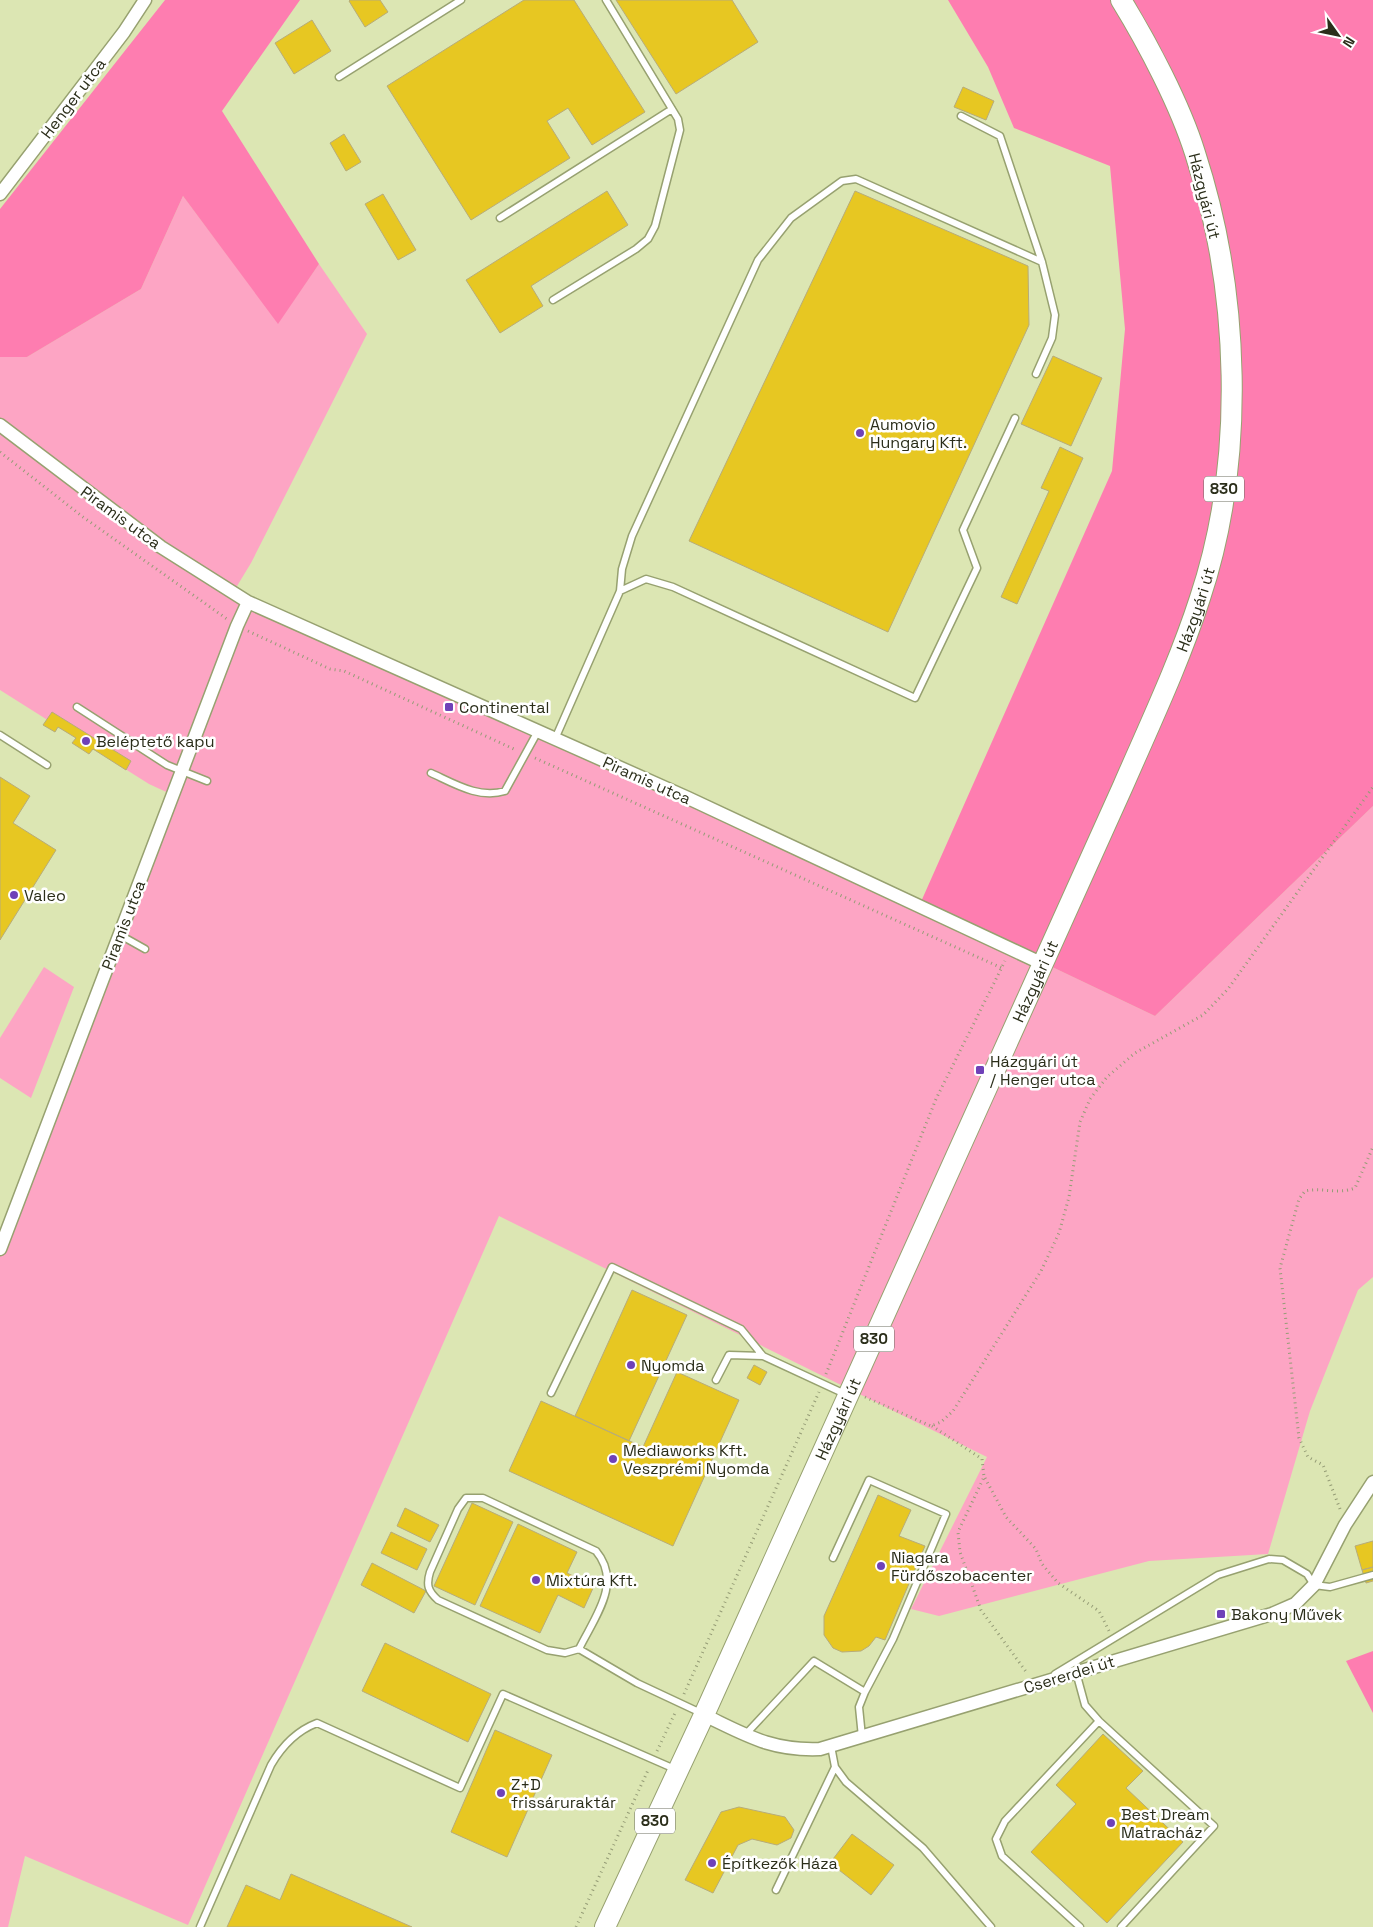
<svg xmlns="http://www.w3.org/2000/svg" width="1373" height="1927" viewBox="0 0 1373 1927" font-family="'Space Grotesk',sans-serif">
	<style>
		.green { fill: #fda5c4 }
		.forest { fill: #fe7db0 }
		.building { fill: #e7c722; stroke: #b7ac7a }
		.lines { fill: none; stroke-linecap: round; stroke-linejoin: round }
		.lane-casing { stroke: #97a170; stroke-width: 9 }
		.street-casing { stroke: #97a170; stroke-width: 15 }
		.primary-casing { stroke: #97a170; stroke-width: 22 }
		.path { stroke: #959c76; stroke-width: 3; stroke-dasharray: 1 4; stroke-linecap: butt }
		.lane { stroke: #fff; stroke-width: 6 }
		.street { stroke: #fff; stroke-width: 12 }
		.primary { stroke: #fff; stroke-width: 20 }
		.poi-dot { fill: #6f41b8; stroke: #fff; stroke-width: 2 }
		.labels { text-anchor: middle; stroke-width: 5; stroke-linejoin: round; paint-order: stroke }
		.shield { fill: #fff; stroke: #6b6d5f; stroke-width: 1 }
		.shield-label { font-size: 15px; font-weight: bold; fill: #2b2e1a }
		.street-label { font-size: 16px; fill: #2b2e1a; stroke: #fff }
		.poi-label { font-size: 16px; fill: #2b2e1a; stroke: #fff; text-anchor: start }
	</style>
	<rect width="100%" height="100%" fill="#dce6b3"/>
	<path class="green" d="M183 196 278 323 319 264 367 334 251 563 234 591 920 904 1155 1016 1373 806V1277L1358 1290 1310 1411 1268 1554 1149 1561 939 1616 911 1609 987 1457 499 1216 188 1925 25 1856 8 1927H0V1255L175 796 149 784 0 690V357H27L141 289Z
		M44 967 74 987 31 1098 0 1078V1038Z"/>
	<path class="forest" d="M165 0H300L222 111 319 264 278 324 183 196 141 289 27 357H0V209Z
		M948 0H1373V806L1155 1016 920 904 1112 471 1125 329 1110 166 1014 128 988 67Z
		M1373 1651V1713L1346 1661Z"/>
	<path class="building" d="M350 0H380L388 12 365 27 349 1Z
		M524 0H574L645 112 592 145 568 108 547 121 570 158 471 220 387 86Z
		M616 0H732L758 42 676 94Z
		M312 20 331 51 294 74 275 43Z
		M963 87 994 101 986 120 954 107Z
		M344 134 361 162 346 171 330 143Z
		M607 191 628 225 531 286 543 306 500 333 466 280Z
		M855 191 1028 266 1029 325 888 632 689 541Z
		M383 194 416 250 398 260 365 204Z
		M1053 356 1102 378 1071 446 1021 424Z
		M1060 447 1083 458 1017 604 1001 597 1049 491 1041 488Z
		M52 712 131 761 126 770 93 749 89 754 72 743 76 738 58 727 55 732 43 725Z
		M0 777 30 796 13 823 56 850 0 940Z
		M632 1290 687 1315 629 1441 575 1416Z
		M754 1365 767 1372 760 1385 747 1378Z
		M677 1372 739 1400 673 1546 509 1471 541 1401 643 1447Z
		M878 1495 911 1510 899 1536 925 1546 885 1640 876 1637 869 1646 861 1651 842 1652 833 1648 824 1635V1616Z
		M472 1503 513 1522 475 1605 434 1586Z
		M405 1508 439 1525 430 1542 397 1526Z
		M518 1524 577 1552 567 1573 594 1586 584 1608 558 1595 540 1633 480 1606Z
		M391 1532 427 1549 417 1570 381 1553Z
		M1373 1541V1567L1362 1570 1355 1546Z
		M372 1563 426 1591 414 1613 361 1585Z
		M1373 1567V1581L1366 1583 1362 1570Z
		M385 1643 491 1694 468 1742 362 1691Z
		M495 1730 552 1755 507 1857 451 1832Z
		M1103 1734 1143 1771 1126 1788 1183 1842 1107 1923 1031 1852 1076 1804 1056 1785Z
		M739 1807 785 1817 794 1830 791 1838 777 1845 752 1839 738 1845 713 1893 685 1880 721 1812Z
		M852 1834 894 1865 871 1895 830 1863Z
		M291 1874 412 1927H227L246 1885 280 1900Z"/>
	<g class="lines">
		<defs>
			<path id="lane" d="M339 77 461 0
				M961 116 1000 136 1042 262 1055 315 1052 338 1036 374
				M500 218 672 109
				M553 300 636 249 648 239 655 226 680 130 678 119 606 0
				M620 591 622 569 632 536 758 260 791 218 842 181 856 179 1042 262
				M77 707 167 765 207 781
				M0 735 47 765
				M555 739 620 591 646 579 673 587 915 698 977 568 963 530 1015 418
				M431 773C455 784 479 799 505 791L538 731
				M120 935 145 949
				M716 1380 729 1355 763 1356
				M551 1393 612 1267 741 1329 763 1356 845 1394
				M833 1558 869 1480 946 1514 893 1639 865 1692 859 1707 862 1737
				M579 1649C594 1618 623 1583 596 1551L483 1498H466L458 1509 430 1572C426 1585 428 1591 438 1600L547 1650 565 1653 579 1649 637 1683 701 1713
				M1076 1672 1085 1705 1099 1721 1214 1826 1121 1927
				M1055 1674 1218 1575 1269 1559 1283 1560 1307 1574 1314 1585 1330 1587 1373 1575
				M745 1735 814 1661 865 1692
				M831 1746 835 1767 846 1782 923 1848 991 1927
				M776 1890 835 1767
				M200 1927 271 1765C282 1746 296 1731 317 1723L460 1788 503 1694 677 1770
				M1080 1927 1002 1856 996 1839 1005 1821 1099 1721"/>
			<path id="street" d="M0 194 124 32 145 0
				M0 425 161 547 248 602 688 798 1043 964
				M0 1249 237 626 248 602
				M704 1715C746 1735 771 1751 820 1749L1272 1614 1295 1604 1314 1585 1345 1525 1373 1482"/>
			<g id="primary">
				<path id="s1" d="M605 1927 704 1715 1123 786C1150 724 1179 663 1200 598 1246 460 1240 291 1195 153 1180 105 1148 44 1121 0"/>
			</g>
		</defs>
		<use href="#lane" class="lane-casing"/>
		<use href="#street" class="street-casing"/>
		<use href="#primary" class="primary-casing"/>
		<path class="path" d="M0 452 83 517 227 619
			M248 631 330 669 344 671 516 750
			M535 758 1002 968
			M826 1374 936 1099 1005 961
			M865 1397 931 1426 941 1422 953 1411 1041 1271 1059 1233 1069 1197 1080 1122 1090 1099 1107 1077 1135 1053 1203 1015 1228 989 1373 787
			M932 1426 982 1459 984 1477 958 1532 960 1552 981 1610 1027 1673
			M985 1478 1006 1517 1036 1549 1042 1564 1058 1583 1099 1611 1109 1631
			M1340 1509 1323 1465 1308 1457 1299 1438 1280 1268 1299 1199 1305 1191C1322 1187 1337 1195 1355 1188L1373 1147
			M684 1694 819 1392
			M657 1751 676 1711
			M576 1927 649 1768"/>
		<use href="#lane" class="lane"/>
		<use href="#street" class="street"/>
		<use href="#primary" class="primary"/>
	</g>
	<g class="poi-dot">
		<circle cx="860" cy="433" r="5"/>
		<rect x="444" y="702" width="10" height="10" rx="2.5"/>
		<circle cx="86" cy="741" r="5"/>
		<circle cx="14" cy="895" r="5"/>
		<rect x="975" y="1065" width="10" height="10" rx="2.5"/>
		<circle cx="631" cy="1365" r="5"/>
		<circle cx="613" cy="1459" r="5"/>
		<circle cx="881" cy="1566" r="5"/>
		<circle cx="536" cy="1580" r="5"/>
		<rect x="1216" y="1609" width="10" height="10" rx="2.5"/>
		<circle cx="501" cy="1793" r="5"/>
		<circle cx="1111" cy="1823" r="5"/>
		<circle cx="712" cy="1863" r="5"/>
	</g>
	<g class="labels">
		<g class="shield">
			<rect x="1204" y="476.5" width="40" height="25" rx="4"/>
			<rect x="854" y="1326.5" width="40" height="25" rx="4"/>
			<rect x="635" y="1808.5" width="40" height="25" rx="4"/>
		</g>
		<g class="shield-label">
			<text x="1224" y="494">830</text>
			<text x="874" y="1344">830</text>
			<text x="655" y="1826">830</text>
		</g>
		<g class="street-label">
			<text transform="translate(73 98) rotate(-53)" y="6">Henger utca</text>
			<text transform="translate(1205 196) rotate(76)" y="6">Házgyári út</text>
			<text transform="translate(121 517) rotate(36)" y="6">Piramis utca</text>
			<text dy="6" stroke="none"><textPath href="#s1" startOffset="1444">Házgyári út</textPath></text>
			<text transform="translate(647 780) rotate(24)" y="6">Piramis utca</text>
			<text transform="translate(123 925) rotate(-69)" y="6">Piramis utca</text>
			<text dy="6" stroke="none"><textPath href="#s1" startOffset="1039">Házgyári út</textPath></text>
			<text dy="6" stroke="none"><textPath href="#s1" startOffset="559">Házgyári út</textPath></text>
			<text transform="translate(1069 1674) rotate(-17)" y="6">Csererdei út</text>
		</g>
		<g class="poi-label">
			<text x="870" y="430">Aumovio<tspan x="870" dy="18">Hungary Kft.</tspan></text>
			<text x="459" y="713">Continental</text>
			<text x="96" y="747">Beléptető kapu</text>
			<text x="24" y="901">Valeo</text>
			<text x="990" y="1067">Házgyári út<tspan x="990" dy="18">/ Henger utca</tspan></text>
			<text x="641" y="1371">Nyomda</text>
			<text x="623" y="1456">Mediaworks Kft.<tspan x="623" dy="18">Veszprémi Nyomda</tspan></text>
			<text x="891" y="1563">Niagara<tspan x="891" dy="18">Fürdőszobacenter</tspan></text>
			<text x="546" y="1586">Mixtúra Kft.</text>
			<text x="1231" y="1620">Bakony Művek</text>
			<text x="511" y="1790">Z+D<tspan x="511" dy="18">frissáruraktár</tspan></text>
			<text x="1121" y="1820">Best Dream<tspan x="1121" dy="18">Matracház</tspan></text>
			<text x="722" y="1869">Építkezők Háza</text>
		</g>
	</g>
	<g transform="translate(1338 35) rotate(123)" stroke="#ffffff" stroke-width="4" paint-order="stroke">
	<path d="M0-4L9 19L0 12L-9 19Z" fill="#2b2e1a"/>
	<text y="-8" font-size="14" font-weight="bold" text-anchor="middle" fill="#2b2e1a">N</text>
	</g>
</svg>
